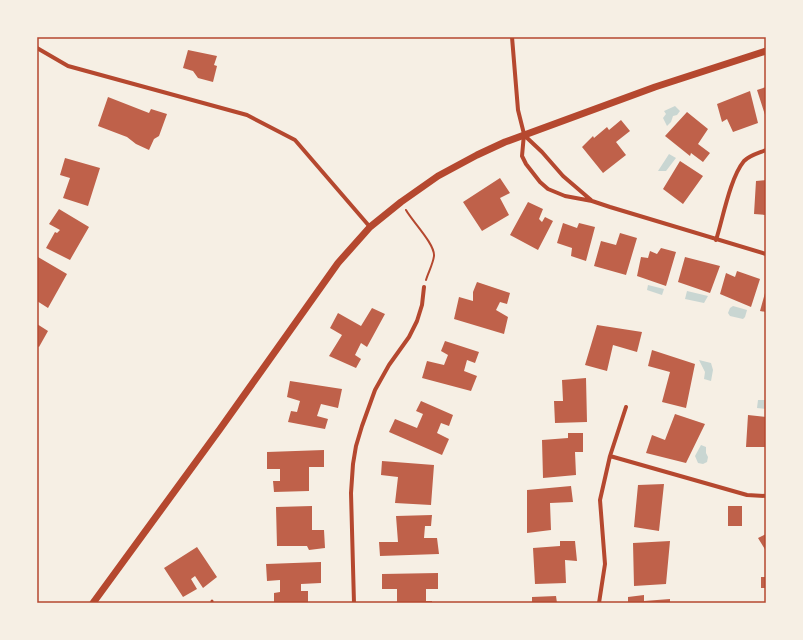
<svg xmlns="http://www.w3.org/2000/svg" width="803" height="640" viewBox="0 0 803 640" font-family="'Sofia Sans Condensed',sans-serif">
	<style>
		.water { fill: #c9d6d2 }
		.building { fill: #bf614a }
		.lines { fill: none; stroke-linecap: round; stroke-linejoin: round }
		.path { stroke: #b5482f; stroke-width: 2 }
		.service { stroke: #b5482f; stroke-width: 3 }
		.minor { stroke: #b5482f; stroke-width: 4 }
		.tertiary { stroke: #b5482f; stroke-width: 7 }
		.neatline { fill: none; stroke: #b5482f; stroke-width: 1.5 }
	</style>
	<rect width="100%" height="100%" fill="#f6efe4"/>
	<path class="water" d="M675 106 680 111 677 115 673 116 671 122 667 126 663 118 666 114 664 111Z
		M669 154 676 158 666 171H658Z
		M648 285 664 289 662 295 647 290Z
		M687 291 708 296 704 303 685 299Z
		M733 306 747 310 745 317 743 319 730 316 728 313 730 308Z
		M699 360 711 363 713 370 711 381 704 379 705 372Z
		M758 400H766V409L757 408Z
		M701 445 706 447V453L708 457 707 462 703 464 698 463 695 456Z"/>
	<path class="building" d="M188 50 217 56 214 65 217 66 213 82 198 78 193 71 183 68Z
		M766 87V118L757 90Z
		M750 91 758 123 733 132 727 119 722 122 717 104Z
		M108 97 149 113 151 109 167 114 159 136 154 139 149 150 136 144 127 137 98 126Z
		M687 112 708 129 698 144 710 153 703 162 691 153 690 156 665 136Z
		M621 120 630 131 616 142 626 155 603 173 582 147 593 136 594 138 607 127 609 130Z
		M65 158 100 168 88 206 63 198 70 178 60 175Z
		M680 161 703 176 683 204 663 189Z
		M500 178 510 193 500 198 509 215 482 231 463 202Z
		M766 180V215L754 214 756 181Z
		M528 202 543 209 539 219 542 222 545 217 553 221 538 250 510 235Z
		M59 209 89 227 70 260 46 248 55 232 57 233 60 230 49 224Z
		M563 223 577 228 579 223 595 227 586 261 571 256 572 248 557 243Z
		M620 233 637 238 626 275 594 266 601 241 616 245Z
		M661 248 676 252 666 286 637 276 641 257 648 258 650 251 657 254Z
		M38 257 67 274 48 308 37 301Z
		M685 257 720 266 710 293 678 282Z
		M737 271 760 279 751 307 720 294 726 273 735 277Z
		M477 282 510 293 507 304 500 302 496 310 508 317 504 334 454 319 459 297 473 301V292Z
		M765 293H766V312L760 311Z
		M372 308 385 314 367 347 361 343 355 355 361 359 356 368 329 356 342 335 330 328 338 313 361 326Z
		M37 324 48 331 39 347 37 346Z
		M597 325 642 332 637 352 613 345 607 371 585 365Z
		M445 341 479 352 475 363 467 360 464 371 477 376 471 391 422 378 427 361 444 365 448 355 441 351Z
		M652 350 695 364 686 408 662 402 670 372 648 366Z
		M586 378 587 422 555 423 554 401H563L562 380Z
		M290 381 342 389 338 408 321 404 317 416 328 419 325 429 288 422 291 411 297 412 300 401 287 397Z
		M421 401 453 415 449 426 441 423 437 433 449 439 442 455 389 432 395 419 417 428 423 414 416 411Z
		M675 414 705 424 686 463 646 453 652 435 665 440Z
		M748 415 766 417V447H746Z
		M568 433H583V452H575L576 475 543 478 542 440 568 438Z
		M324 450V467H309V491L274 492 273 481H280V469H267V452Z
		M382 461 434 465 431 505 395 503 398 477 381 475Z
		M664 484 659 531 634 527 638 485Z
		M571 486 573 502 550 503 551 530 527 533V490Z
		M312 506V530H324L325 548 309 550 307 546H277L276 507Z
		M728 506H742V526H728Z
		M432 515 431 526H425L424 538H437L439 554 380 556 379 542H398L396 516Z
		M766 534V551L758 538Z
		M560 541H575L577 561 565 560 566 583 535 584 533 548 560 546Z
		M670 541 666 584 634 586 633 543Z
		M197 547 217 577 203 588 195 576 191 579 197 589 183 597 164 568Z
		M321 562V583L301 584V591H308V602H274V593L280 592V580L267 581 266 564Z
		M438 573V589H426V601H432V603H397V589H382V574Z
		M761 577H766V588H761Z
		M644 595V601L670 599V603H628V597Z
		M556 596 557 603H532V597Z"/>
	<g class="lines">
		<path class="path" d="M406 210C412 221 435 244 434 256 433 264 428 273 426 280"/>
		<path class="service" d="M212 601V603"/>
		<path class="minor" d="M512 37 518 110 524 134 522 156 526 164 540 182 548 189 565 196 592 201 610 207 766 254
			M37 48 68 66 247 115 295 140 370 227
			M524 135 542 152 563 176 591 200
			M716 240C723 218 730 178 744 161 750 155 759 153 766 150
			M610 456 747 495 766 496
			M354 603 351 493 353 464 356 446 362 426 375 390 389 365 409 337 417 321 422 305 424 287
			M599 603 605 564 600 500 610 456 626 407"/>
		<path class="tertiary" d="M93 603 220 429 338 263 370 227 401 202 438 176 477 155 505 142 655 87 766 51"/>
	</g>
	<rect width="803" height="640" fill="none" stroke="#f6efe4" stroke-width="76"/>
	<rect x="38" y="38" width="727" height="564" class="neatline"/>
</svg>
